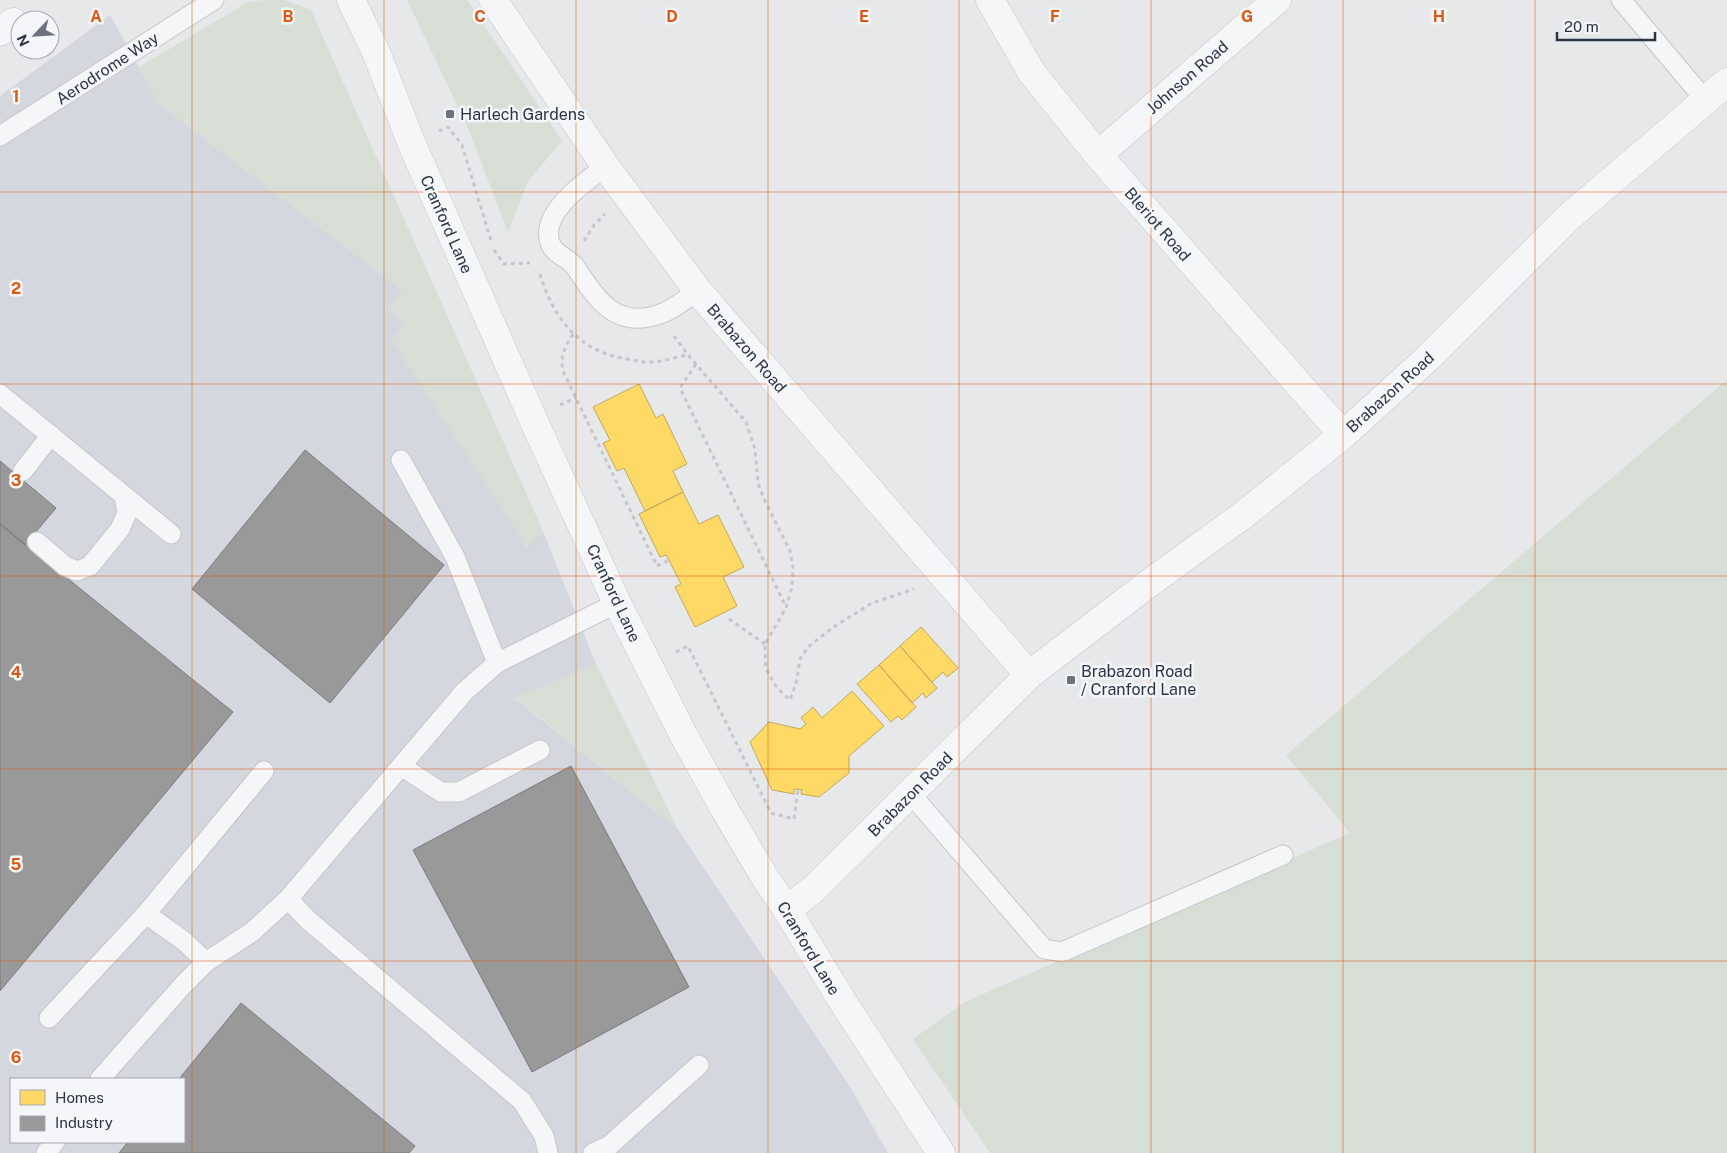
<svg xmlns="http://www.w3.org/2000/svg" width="1727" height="1153" viewBox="0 0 1727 1153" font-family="'Public Sans',sans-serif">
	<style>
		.built { fill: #d4d7dd; fill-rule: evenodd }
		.green { fill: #d6ded6 }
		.homes { fill: #ffd966; stroke: #bfa85c }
		.industry { fill: #999; stroke: #787b80 }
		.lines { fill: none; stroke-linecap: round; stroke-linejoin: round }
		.service-casing { stroke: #c4c6c8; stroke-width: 21 }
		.minor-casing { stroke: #c4c6c8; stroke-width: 29 }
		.tertiary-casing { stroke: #c4c6c8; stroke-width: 29 }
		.path { stroke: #c5c6ca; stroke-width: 3; stroke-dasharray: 4 4; stroke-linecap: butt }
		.service { stroke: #f5f6f7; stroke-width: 19 }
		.minor { stroke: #f5f6f7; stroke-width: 28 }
		.tertiary { stroke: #f5f6f7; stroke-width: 28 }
		.grid { fill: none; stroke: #df570f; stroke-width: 1; stroke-opacity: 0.55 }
		.poi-dot { fill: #6c737f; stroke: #f4f6f9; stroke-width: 2 }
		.labels { text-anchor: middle; stroke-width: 5; stroke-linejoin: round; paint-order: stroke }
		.street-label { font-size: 16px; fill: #2b3445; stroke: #f4f6f9 }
		.poi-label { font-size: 16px; fill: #2b3445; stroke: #f4f6f9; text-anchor: start }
		.grid-label { font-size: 16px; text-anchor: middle; font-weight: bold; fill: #df570f; stroke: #f4f6f9; stroke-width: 5; stroke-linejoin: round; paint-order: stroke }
	</style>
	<rect width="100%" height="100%" fill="#e6e8ea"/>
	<path class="built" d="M110 15 159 104 403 291 405 324 527 547 543 531 596 664 515 698 679 831 850 1087 888 1153H0V96ZM11 1079H184V1142H11Z"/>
	<path class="green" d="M264 0H285L311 10 543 531 528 547 391 340 405 324 387 308 403 291 159 104 139 67 248 2Z
		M407 0H467L562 141 528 181 508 232 468 128Z
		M1727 380V1153H990L913 1039 965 1002 1350 833 1286 755Z
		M596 664 679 831 515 697Z"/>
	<path class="homes" d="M639 384 656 418 663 414 687 464 673 471 683 492 645 511 624 468 617 471 603 443 610 440 593 407Z
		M683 492 699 524 718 515 744 567 723 577 737 606 695 627 675 587 681 584 669 560 666 555 660 557 639 514Z
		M921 627 958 668 947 677 943 672 932 682 900 646Z
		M900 646 937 688 926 698 923 693 912 703 879 665Z
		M879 665 916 707 902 720 898 716 891 722 857 684Z
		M852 691 884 726 849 756V773L819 797 801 794 802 790 794 789V794L772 790 750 742 769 722 800 729 806 724 801 718 813 707 822 718Z"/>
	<path class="industry" d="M305 450 444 565 330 703 192 589Z
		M0 461 56 508 25 545 0 524Z
		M0 524 233 712 0 991Z
		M571 766 689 987 532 1072 413 850Z
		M241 1003 415 1146 409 1153H119L128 1142H184V1079H179Z"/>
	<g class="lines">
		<defs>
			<path id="service" d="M1621 0 1705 100
				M0 136 214 0
				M606 167C585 181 537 215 551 245 556 256 570 258 576 268 598 301 617 331 663 313 675 308 687 298 698 291
				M0 394 171 534
				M401 460 455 557 497 663
				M23 471 51 435
				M37 542 65 566 77 571 90 566 120 529 127 513 124 496
				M401 766 441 792H459L540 750
				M910 793 1044 949 1062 952 1283 855
				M288 899 308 920 522 1101 544 1136 548 1153
				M146 914 264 771
				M49 1018 146 914 184 941 206 962
				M100 1079 183 985 206 962 252 932 288 899 464 692 497 663 617 603
				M46 1153 55 1142
				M593 1153 610 1145 699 1065"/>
			<path id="minor" d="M493 0 606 167 698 291 1029 675
				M990 0 1032 73 1098 155 1343 435
				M0 32 13 22
				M1098 155 1277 0
				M787 910 816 887 1029 675 1152 581 1242 516 1343 435 1429 357 1570 216 1727 82"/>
			<path id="tertiary" d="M351 0 376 52 411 142 533 419 617 603 684 736 725 810 764 876 787 910 841 999 941 1153"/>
		</defs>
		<use href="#service" class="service-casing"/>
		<use href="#minor" class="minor-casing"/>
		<use href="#tertiary" class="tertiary-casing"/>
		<path class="path" d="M439 131 448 127 462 145 492 244
			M584 241 594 225 605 214
			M494 250 504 264 530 263
			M540 274C553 318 579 352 627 359 635 360 643 363 650 362 663 362 676 357 688 355
			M573 334C565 347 560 356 563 371L657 566 669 560
			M674 336 688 355 746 422 755 449 758 483 764 499 790 551 793 568 792 587 786 608 765 644 766 669 777 688 790 700 796 683 800 659 808 647 832 628 872 603 914 589
			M696 364 680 388 786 607
			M560 405 576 398
			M729 619 765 644
			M676 652 688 646 771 813 794 819 798 790"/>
		<use href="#service" class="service"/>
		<use href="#minor" class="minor"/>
		<use href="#tertiary" class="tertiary"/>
	</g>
	<path class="grid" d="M192 0V1153M384 0V1153M576 0V1153M768 0V1153M959 0V1153M1151 0V1153M1343 0V1153M1535 0V1153M0 192H1727M0 384H1727M0 576H1727M0 769H1727M0 961H1727"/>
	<g class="poi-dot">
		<rect x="445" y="109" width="10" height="10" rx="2.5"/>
		<rect x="1066" y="675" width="10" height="10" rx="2.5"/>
	</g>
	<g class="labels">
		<g class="street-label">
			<text transform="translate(107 68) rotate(-33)" y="6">Aerodrome Way</text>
			<text transform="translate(1187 77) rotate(-41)" y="6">Johnson Road</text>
			<text transform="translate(447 224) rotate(66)" y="6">Cranford Lane</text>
			<text transform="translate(1158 224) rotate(49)" y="6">Bleriot Road</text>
			<text transform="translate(747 348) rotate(49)" y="6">Brabazon Road</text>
			<text transform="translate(1390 392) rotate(-42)" y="6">Brabazon Road</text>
			<text transform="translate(614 593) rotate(65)" y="6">Cranford Lane</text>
			<text transform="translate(910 794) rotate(-45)" y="6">Brabazon Road</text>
			<text transform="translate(809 948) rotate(59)" y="6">Cranford Lane</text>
		</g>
		<g class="poi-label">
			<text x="460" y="120">Harlech Gardens</text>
			<text x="1081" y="677">Brabazon Road<tspan x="1081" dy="18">/ Cranford Lane</tspan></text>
		</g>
	</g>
	<g class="grid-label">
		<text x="96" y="22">A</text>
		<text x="288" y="22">B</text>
		<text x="480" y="22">C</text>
		<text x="672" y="22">D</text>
		<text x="864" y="22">E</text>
		<text x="1055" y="22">F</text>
		<text x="1247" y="22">G</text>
		<text x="1439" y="22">H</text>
		<text x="16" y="102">1</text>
		<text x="16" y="294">2</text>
		<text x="16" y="486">3</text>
		<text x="16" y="678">4</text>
		<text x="16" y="870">5</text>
		<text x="16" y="1063">6</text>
	</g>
	<rect x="10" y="1078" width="175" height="65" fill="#f4f6f9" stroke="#a4a8b1"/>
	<rect x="20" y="1090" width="25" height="15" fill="#ffd966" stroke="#a4a8b1"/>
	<text x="55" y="1103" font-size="15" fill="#2b3445">Homes</text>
	<rect x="20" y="1116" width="25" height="15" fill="#999999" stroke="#a4a8b1"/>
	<text x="55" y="1128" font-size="15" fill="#2b3445">Industry</text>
	<g transform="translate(35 35) rotate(245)"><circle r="24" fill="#f4f6f9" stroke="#a4a8b1"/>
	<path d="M0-4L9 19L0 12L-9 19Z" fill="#6c737f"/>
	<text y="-8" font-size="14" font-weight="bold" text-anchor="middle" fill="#2b3445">N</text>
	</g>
	<path d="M1557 32v8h98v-8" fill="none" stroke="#2b3445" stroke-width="2.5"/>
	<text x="1564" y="32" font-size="15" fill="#2b3445" stroke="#f4f6f9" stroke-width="4" paint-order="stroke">20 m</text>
</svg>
